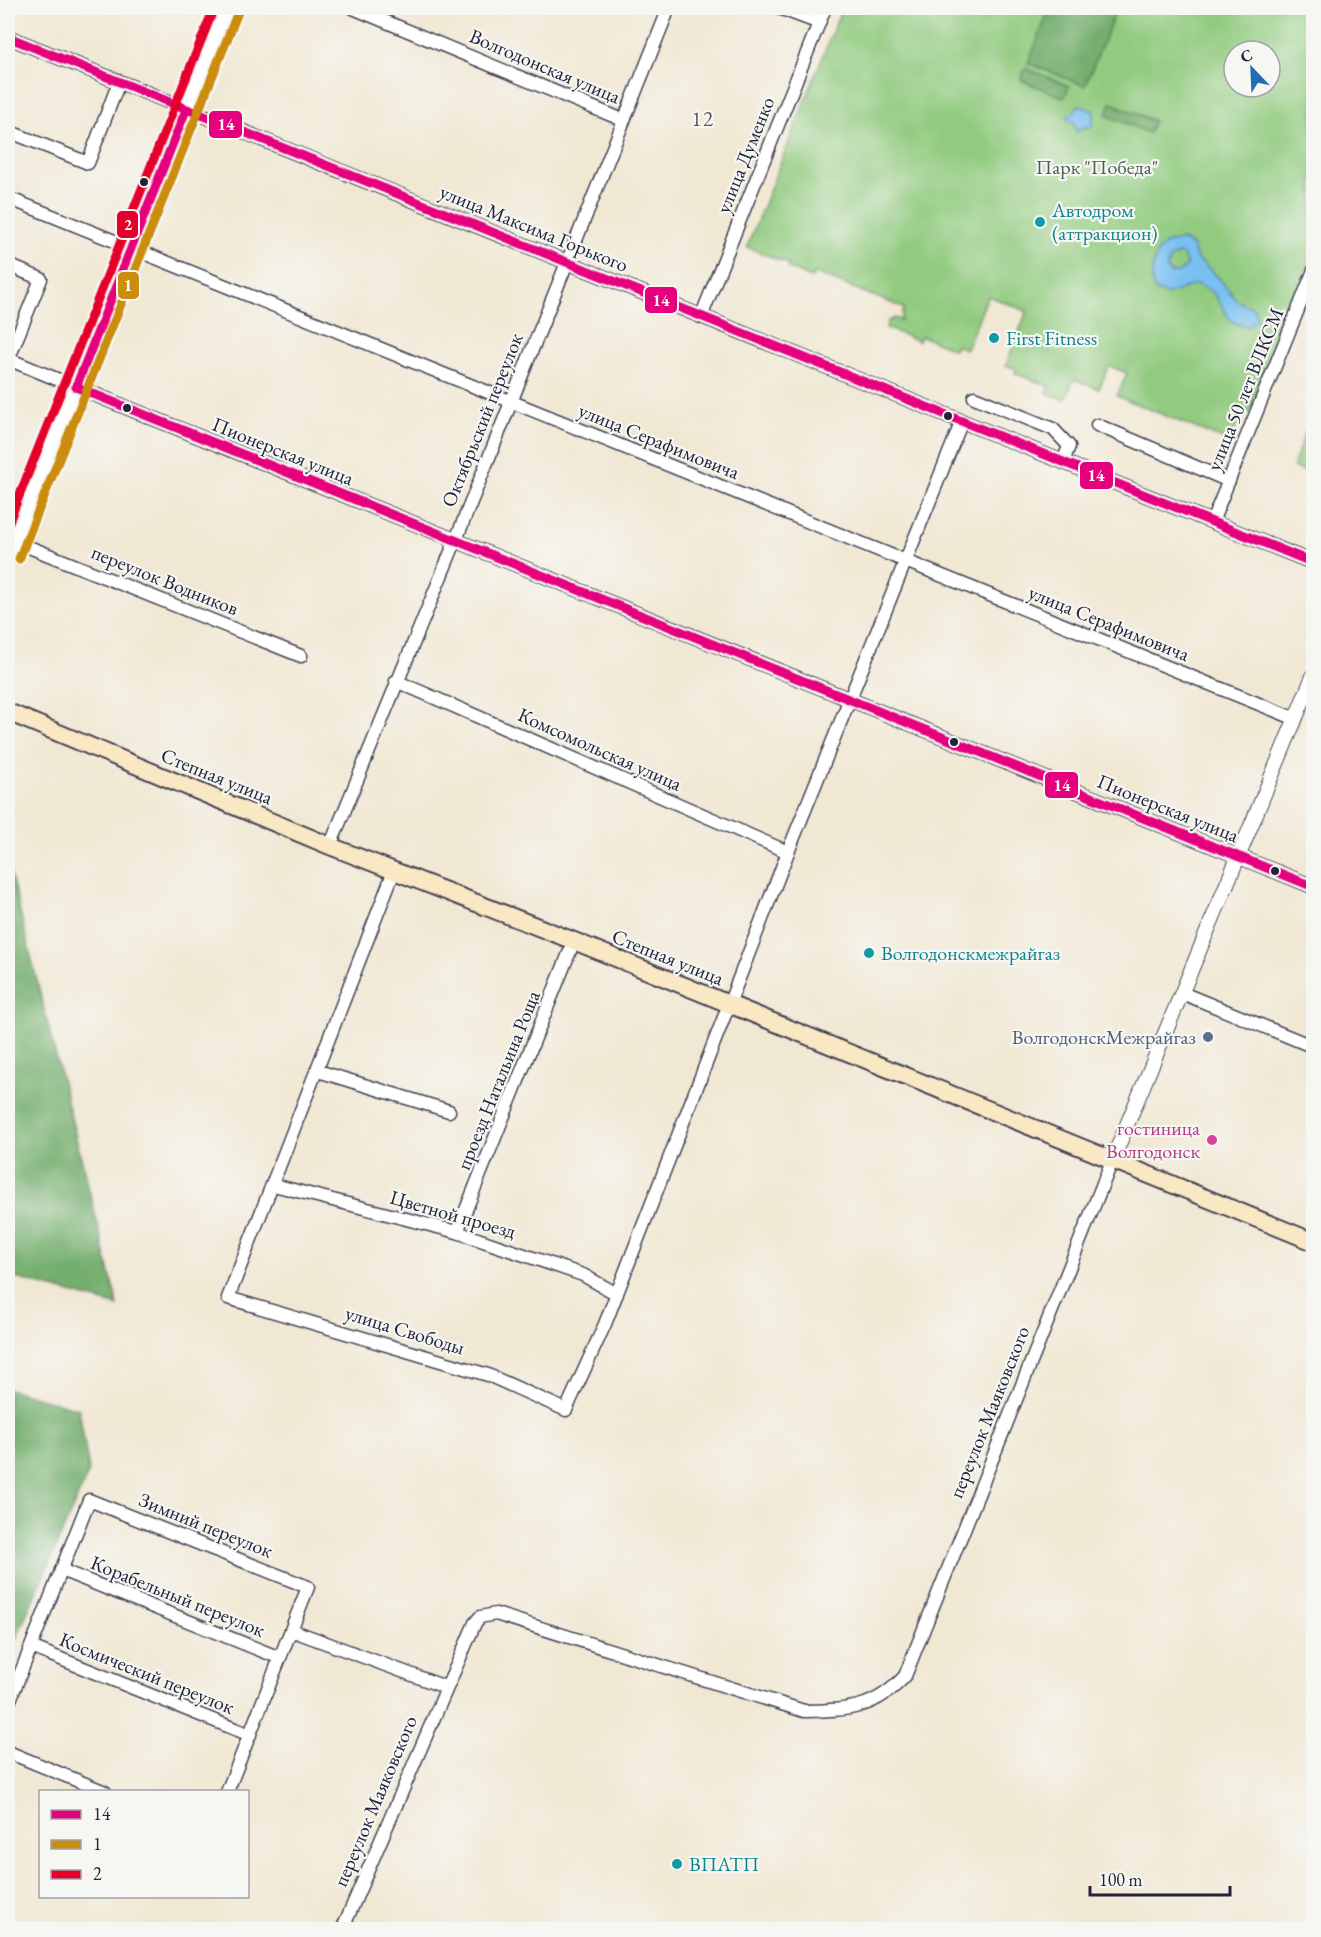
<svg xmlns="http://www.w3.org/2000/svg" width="1321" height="1937" viewBox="0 0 1321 1937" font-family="'EB Garamond',serif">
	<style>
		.green { fill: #91cb7f; stroke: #5a765d; stroke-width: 1.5; fill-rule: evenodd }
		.forest { fill: #74af6e; stroke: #4b6854; stroke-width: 1.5 }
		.water { fill: #79c0f1; stroke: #4e7196; stroke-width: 1.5; fill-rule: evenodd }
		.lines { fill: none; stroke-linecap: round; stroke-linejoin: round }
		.minor-casing { stroke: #414052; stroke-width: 15 }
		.tertiary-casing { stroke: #414052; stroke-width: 16 }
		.secondary-casing { stroke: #414052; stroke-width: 20 }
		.minor { stroke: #fff; stroke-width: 12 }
		.tertiary { stroke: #fff; stroke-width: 14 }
		.secondary { stroke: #fae7c3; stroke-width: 16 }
		.bus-1-casing { stroke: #f6f6f2; stroke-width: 14 }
		.bus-2-casing { stroke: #f6f6f2; stroke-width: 14 }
		.bus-3-casing { stroke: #f6f6f2; stroke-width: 14 }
		.bus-1 { stroke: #e5007d; stroke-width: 9 }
		.bus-2 { stroke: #cc8c0c; stroke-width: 9 }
		.bus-3 { stroke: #e4002b; stroke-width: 9 }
		.bus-dot { fill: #22223b; stroke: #f6f6f2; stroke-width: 2 }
		.culture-dot { fill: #0f9aa8; stroke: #f6f6f2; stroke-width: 2 }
		.service-dot { fill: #5c6f8a; stroke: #f6f6f2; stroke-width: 2 }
		.hotel-dot { fill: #d1479c; stroke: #f6f6f2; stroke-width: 2 }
		.labels { text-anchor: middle; stroke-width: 4.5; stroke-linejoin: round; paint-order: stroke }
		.street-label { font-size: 20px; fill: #22223b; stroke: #f6f6f2 }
		.park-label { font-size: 20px; fill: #495d53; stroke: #f6f6f2 }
		.culture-label { font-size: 20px; fill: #0d838f; stroke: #f6f6f2; text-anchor: start }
		.service-label { font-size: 20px; fill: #4e5e75; stroke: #f6f6f2; text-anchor: end }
		.hotel-label { font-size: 20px; fill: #b23c85; stroke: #f6f6f2; text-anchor: end }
		.neighbourhood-label { font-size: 21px; letter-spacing: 1.5px; fill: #6b506b; stroke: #f6f6f2 }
		.line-badge { stroke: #f6f6f2; stroke-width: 2 }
		.badge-label { font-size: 16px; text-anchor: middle; font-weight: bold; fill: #fff }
	</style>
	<rect width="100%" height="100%" fill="#f6f6f2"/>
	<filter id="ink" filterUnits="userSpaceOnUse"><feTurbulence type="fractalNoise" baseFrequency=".0167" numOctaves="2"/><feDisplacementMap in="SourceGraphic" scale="12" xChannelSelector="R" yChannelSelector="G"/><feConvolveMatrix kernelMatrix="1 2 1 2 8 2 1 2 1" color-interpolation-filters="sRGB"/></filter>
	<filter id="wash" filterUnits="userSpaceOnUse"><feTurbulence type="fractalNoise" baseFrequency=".008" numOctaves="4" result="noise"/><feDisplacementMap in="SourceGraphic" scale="24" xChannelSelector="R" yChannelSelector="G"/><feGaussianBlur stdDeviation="1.35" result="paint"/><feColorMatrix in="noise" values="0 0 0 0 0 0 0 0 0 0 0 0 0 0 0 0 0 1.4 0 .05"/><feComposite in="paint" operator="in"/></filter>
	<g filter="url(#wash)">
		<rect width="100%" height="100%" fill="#f1e8d4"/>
		<path class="green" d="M842 8H1313V251L1250 413 1243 410 1230 442 1117 396 1127 373 1109 366 1099 389 1074 379 1065 400 1047 393 1050 387 1015 373 1016 369 1006 365 1027 311 988 296 966 349 956 345 954 349 921 336 919 341 886 328 888 321 895 318 901 320 904 308 815 273 812 278 788 268 789 264 747 247ZM1234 51H1270V87H1234Z
			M1305 432 1312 435 1313 432V475L1293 467Z"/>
		<path class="forest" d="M1050 8H1117L1085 86 1028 63Z
			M1025 68 1069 86 1064 98 1021 80Z
			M1111 103 1154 121 1149 133 1106 115Z
			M8 864 118 1306 8 1276Z
			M8 1389 79 1409 89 1471 8 1657Z"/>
		<path class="water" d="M1078 105 1094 111 1092 127H1084L1077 132 1074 123 1066 118 1074 112Z
			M1182 240 1192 245 1196 257 1219 278 1237 301 1254 308 1257 318 1248 326C1225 325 1226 309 1214 294 1210 289 1202 287 1196 284L1166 295 1154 289C1149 276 1153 250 1167 243 1172 241 1177 242 1182 240ZM1178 254 1183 255 1187 266 1178 273H1171L1167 269 1170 258Z"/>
	</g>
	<g filter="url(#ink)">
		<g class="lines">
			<defs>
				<path id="minor" d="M353 8 623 120
					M779 8 819 23
					M8 131 88 163 119 82
					M8 198 1296 719
					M8 265 41 279 8 360
					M701 317 825 8
					M8 359 76 387
					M974 397 1053 429 1069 446 1063 462
					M1097 425 1229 481
					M1212 522 1314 270
					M14 541 301 656
					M396 681 788 852
					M330 846 455 542 669 8
					M394 871 228 1298 488 1375 566 1410 605 1324 788 852 962 421
					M1182 993 1314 1047
					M318 1071 449 1111
					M274 1185 457 1232 583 1275 617 1294
					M457 1232 574 941
					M61 1570 280 1658
					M291 1630 445 1687
					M31 1647 250 1735
					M8 1705 89 1500 308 1587 227 1792
					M8 1752 105 1792
					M342 1930 475 1623 480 1617 496 1614 804 1711C847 1710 874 1710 905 1676L1112 1161"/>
				<path id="tertiary" d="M8 37 1314 563
					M76 387 1314 887
					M8 555 227 8
					M1112 1161 1314 674"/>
				<path id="secondary" d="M8 712 330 846 574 941 1314 1242"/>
			</defs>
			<use href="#minor" class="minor-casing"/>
			<use href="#tertiary" class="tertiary-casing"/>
			<use href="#secondary" class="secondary-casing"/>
			<use href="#minor" class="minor"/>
			<use href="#tertiary" class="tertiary"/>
			<use href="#secondary" class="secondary"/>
			<defs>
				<path id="bus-1" d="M8 37 1314 563
					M186 110 76 387 1314 887"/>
				<path id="bus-2" d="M19 559 238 12"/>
				<path id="bus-3" d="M8 524 214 8"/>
			</defs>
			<use href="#bus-1" class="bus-1-casing"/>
			<use href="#bus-2" class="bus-2-casing"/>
			<use href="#bus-3" class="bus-3-casing"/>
			<use href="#bus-1" class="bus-1"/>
			<use href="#bus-2" class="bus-2"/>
			<use href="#bus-3" class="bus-3"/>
		</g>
	</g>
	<g class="bus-dot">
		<circle cx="144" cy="182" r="5"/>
		<circle cx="127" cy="408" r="5"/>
		<circle cx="948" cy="416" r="5"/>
		<circle cx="954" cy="742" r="5"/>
		<circle cx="1275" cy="871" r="5"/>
	</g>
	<g class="culture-dot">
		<circle cx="1040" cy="222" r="6"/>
		<circle cx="994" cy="338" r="6"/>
		<circle cx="869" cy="953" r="6"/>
		<circle cx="677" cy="1864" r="6"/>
	</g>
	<circle class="service-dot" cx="1208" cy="1037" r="6"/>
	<circle class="hotel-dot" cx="1212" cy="1140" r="6"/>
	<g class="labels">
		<g class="street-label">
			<text transform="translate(545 66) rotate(23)" y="7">Волгодонская улица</text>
			<text transform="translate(745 155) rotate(-68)" y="7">улица Думенко</text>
			<text transform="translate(534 228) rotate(22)" y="7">улица Максима Горького</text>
			<text transform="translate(1245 389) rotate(-68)" y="7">улица 50 лет ВЛКСМ</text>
			<text transform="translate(482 420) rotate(-68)" y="7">Октябрьский переулок</text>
			<text transform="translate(659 441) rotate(22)" y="7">улица Серафимовича</text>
			<text transform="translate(283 451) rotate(22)" y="7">Пионерская улица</text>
			<text transform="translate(165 580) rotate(22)" y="7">переулок Водников</text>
			<text transform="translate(1109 623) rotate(22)" y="7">улица Серафимовича</text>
			<text transform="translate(600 749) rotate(24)" y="7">Комсомольская улица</text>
			<text transform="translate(217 776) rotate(22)" y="7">Степная улица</text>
			<text transform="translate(1168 808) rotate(22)" y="7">Пионерская улица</text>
			<text transform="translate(668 957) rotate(22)" y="7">Степная улица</text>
			<text transform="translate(498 1080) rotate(-68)" y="7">проезд Натальина Роща</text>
			<text transform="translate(453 1214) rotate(16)" y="7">Цветной проезд</text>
			<text transform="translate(405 1330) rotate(17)" y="7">улица Свободы</text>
			<text transform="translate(989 1412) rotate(-68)" y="7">переулок Маяковского</text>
			<text transform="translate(206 1525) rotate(22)" y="7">Зимний переулок</text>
			<text transform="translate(178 1596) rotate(22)" y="7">Корабельный переулок</text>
			<text transform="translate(147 1673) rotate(22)" y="7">Космический переулок</text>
			<text transform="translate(375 1801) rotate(-67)" y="7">переулок Маяковского</text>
		</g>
		<g class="park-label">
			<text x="1097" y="174">Парк "Победа"</text>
		</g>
		<g class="culture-label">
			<text x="1052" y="217">Автодром<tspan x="1052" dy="23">(аттракцион)</tspan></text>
			<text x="1006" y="345">First Fitness</text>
			<text x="881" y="960">Волгодонскмежрайгаз</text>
			<text x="689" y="1871">ВПАТП</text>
		</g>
		<g class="service-label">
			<text x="1196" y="1044">ВолгодонскМежрайгаз</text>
		</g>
		<g class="hotel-label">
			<text x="1200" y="1135">гостиница<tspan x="1200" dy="23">Волгодонск</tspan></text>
		</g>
		<g class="neighbourhood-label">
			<text x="703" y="126">12</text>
		</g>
	</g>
	<g class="line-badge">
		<rect x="208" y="110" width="35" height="29" rx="6" fill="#e5007d"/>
		<rect x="116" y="210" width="23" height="29" rx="6" fill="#e4002b"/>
		<rect x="117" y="271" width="23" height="29" rx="6" fill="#cc8c0c"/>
		<rect x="644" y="286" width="34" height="28" rx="6" fill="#e5007d"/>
		<rect x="1079" y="461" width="35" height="29" rx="6" fill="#e5007d"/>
		<rect x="1044" y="771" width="35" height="28" rx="6" fill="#e5007d"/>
	</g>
	<g class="badge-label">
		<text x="226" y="130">14</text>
		<text x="128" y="230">2</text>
		<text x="128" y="291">1</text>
		<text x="661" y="306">14</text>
		<text x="1096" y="481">14</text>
		<text x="1062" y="791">14</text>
	</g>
	<rect width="1321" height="1937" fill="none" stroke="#f6f6f2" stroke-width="30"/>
	<rect x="39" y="1790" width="210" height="108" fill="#f6f6f2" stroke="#a1a1a9" stroke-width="1.5"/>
	<rect x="51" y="1810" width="30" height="9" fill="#e5007d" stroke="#a1a1a9" stroke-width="1.5"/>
	<text x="93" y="1820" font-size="18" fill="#22223b">14</text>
	<rect x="51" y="1840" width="30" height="9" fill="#cc8c0c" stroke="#a1a1a9" stroke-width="1.5"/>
	<text x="93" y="1850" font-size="18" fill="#22223b">1</text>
	<rect x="51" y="1870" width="30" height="9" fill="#e4002b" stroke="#a1a1a9" stroke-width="1.5"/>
	<text x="93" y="1880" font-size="18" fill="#22223b">2</text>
	<g transform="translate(1252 69) rotate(337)"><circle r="28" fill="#f6f6f2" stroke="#a1a1a9" stroke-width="1.5"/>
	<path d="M0-4.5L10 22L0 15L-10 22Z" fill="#1f6fb2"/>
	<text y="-9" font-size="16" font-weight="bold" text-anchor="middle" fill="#22223b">С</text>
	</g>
	<path d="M1090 1886v9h140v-9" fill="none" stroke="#22223b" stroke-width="3"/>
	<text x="1099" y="1886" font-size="18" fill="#22223b" stroke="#f6f6f2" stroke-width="4.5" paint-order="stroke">100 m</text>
</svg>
